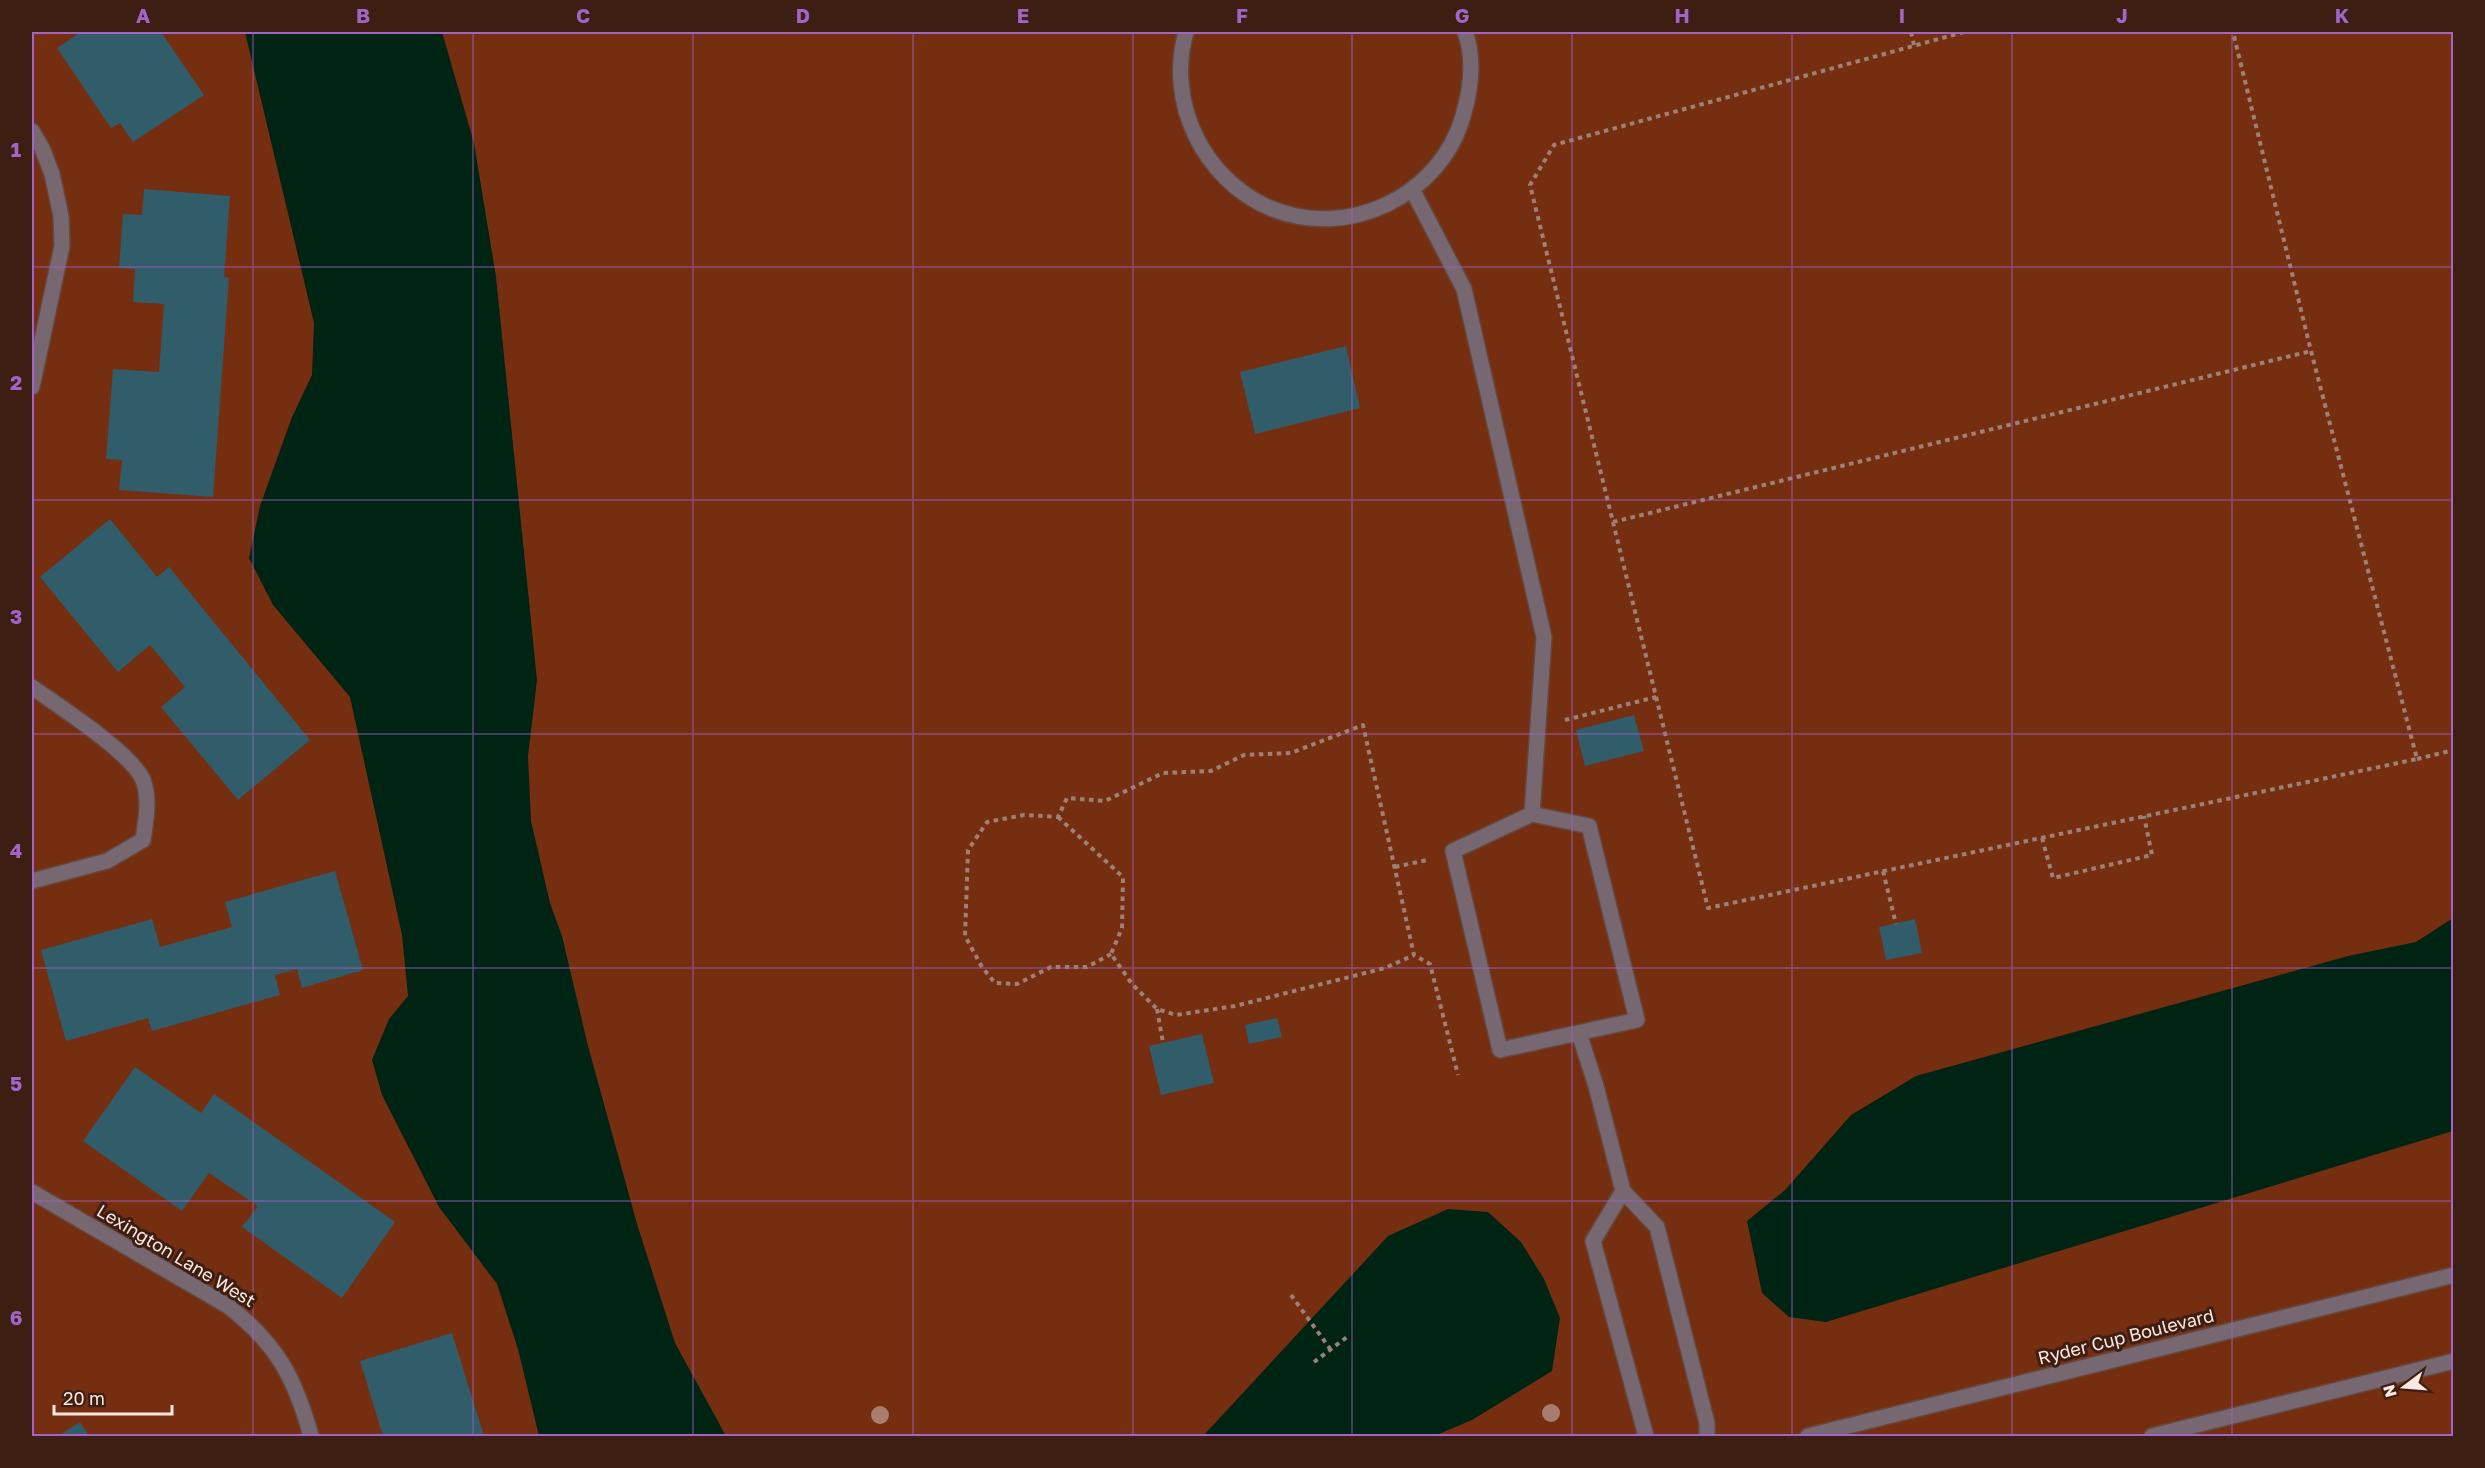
<svg xmlns="http://www.w3.org/2000/svg" width="2485" height="1468" viewBox="0 0 2485 1468" font-family="'Golos Text',sans-serif">
	<style>
		.green { fill: #762e11 }
		.water { fill: #002413 }
		.building { fill: #315c69 }
		.lines { fill: none; stroke-linecap: round; stroke-linejoin: round }
		.service-casing { stroke: #65473b; stroke-width: 18 }
		.minor-casing { stroke: #65473b; stroke-width: 18 }
		.path { stroke: #9d8177; stroke-width: 4; stroke-dasharray: 4.5 4.5; stroke-linecap: butt }
		.service { stroke: #766770; stroke-width: 15 }
		.minor { stroke: #766770; stroke-width: 15 }
		.tree { fill: #a97d6d }
		.grid { fill: none; stroke: #a264c9; stroke-width: 1.5; stroke-opacity: 0.55 }
		.labels { text-anchor: middle; stroke-width: 6; stroke-linejoin: round; paint-order: stroke }
		.street-label { font-size: 18px; fill: #fee8e0; stroke: #3d1e13 }
		.neatline { fill: none; stroke: #a264c9; stroke-width: 2 }
		.grid-label { font-size: 20px; text-anchor: middle; font-weight: bold; fill: #a264c9 }
	</style>
	<rect width="100%" height="100%" fill="#48281c"/>
	<path class="green" d="M32 32H2453V1436H32Z"/>
	<path class="water" d="M245 32H442L474 143 496 277 537 680 528 756 531 821 550 903 562 936 588 1046 637 1224 675 1343 726 1436H539L518 1349 497 1284 439 1207 382 1095 372 1060 389 1019 408 996 402 935 350 697 273 605 249 558 260 506 292 417 312 375 314 323Z
		M2453 918V1131L1826 1322 1789 1317 1762 1293 1747 1221 1785 1190 1851 1115 1916 1076 2348 956 2416 942Z
		M1448 1209 1488 1212 1521 1242 1544 1279 1560 1318 1552 1371 1472 1420 1434 1436H1203L1388 1236Z"/>
	<path class="building" d="M81 32H161L204 95 133 142 120 123 111 128 57 48Z
		M144 189 230 196 224 277 229 278 213 497 119 490 122 460 106 459 113 369 159 372 164 304 133 302 135 269 119 268 123 214 142 215Z
		M1346 346 1360 408 1255 434 1240 372Z
		M110 519 157 577 169 567 310 740 238 800 161 707 185 687 150 645 118 672 40 577Z
		M1634 715 1644 751 1585 766 1576 730Z
		M335 871 363 970 302 988 297 969 275 975 280 995 152 1031 148 1018 66 1041 41 950 152 919 160 947 232 927 225 902Z
		M1915 919 1922 953 1886 960 1879 927Z
		M1277 1018 1282 1037 1249 1044 1245 1025Z
		M1202 1034 1214 1083 1161 1095 1149 1046Z
		M135 1067 201 1113 214 1094 395 1222 342 1298 242 1227 258 1206 209 1173 182 1211 83 1141Z
		M452 1333 484 1436H383L360 1361Z
		M80 1422 89 1436H58Z"/>
	<g class="lines">
		<defs>
			<path id="service" d="M1186 32C1166 102 1203 179 1270 208 1348 241 1441 195 1463 116 1471 89 1475 59 1465 32
				M1413 191 1464 289 1544 637 1532 814
				M1532 814 1589 826 1637 1020 1500 1050 1453 851Z
				M1579 1033 1596 1086 1623 1191 1657 1227 1707 1423V1436
				M1623 1191 1593 1241 1646 1436"/>
			<path id="minor" d="M32 131 42 148 52 174 61 216 62 246 32 387
				M32 687C57 705 132 753 143 780 150 798 146 821 143 840L107 861 32 881
				M32 1192 228 1306C277 1344 295 1378 311 1436
				M1808 1436 2454 1275
				M2152 1436 2454 1361"/>
		</defs>
		<use href="#service" class="service-casing"/>
		<use href="#minor" class="minor-casing"/>
		<path class="path" d="M1911 32 1914 45
			M1964 32 1554 145 1530 185 1708 908 2417 759 2311 351 2233 32
			M1613 522 2311 351
			M1565 720 1656 697
			M2417 759 2454 750
			M1058 817 1123 877 1122 928 1111 954 1132 984 1157 1009 1176 1015 1235 1006 1385 968 1414 955
			M2042 838 2053 878 2152 855 2144 816
			M1395 867 1427 860
			M1883 871 1896 924
			M1111 954 1087 967H1051L1017 984 995 983 982 967 965 936 968 850 987 822 1024 815 1058 817 1067 798 1105 801 1163 773 1211 771 1244 755 1291 753 1363 725 1414 955 1430 964 1458 1075
			M1157 1009 1163 1043
			M1291 1295 1331 1350
			M1314 1362 1347 1337"/>
		<use href="#service" class="service"/>
		<use href="#minor" class="minor"/>
	</g>
	<g class="tree">
		<circle cx="1551" cy="1413" r="9"/>
		<circle cx="880" cy="1415" r="9"/>
	</g>
	<path class="grid" d="M253 32V1436M473 32V1436M693 32V1436M913 32V1436M1133 32V1436M1352 32V1436M1572 32V1436M1792 32V1436M2012 32V1436M2232 32V1436M32 267H2454M32 500H2454M32 734H2454M32 968H2454M32 1201H2454"/>
	<g class="labels">
		<g class="street-label">
			<text transform="translate(176 1256) rotate(31)" y="6">Lexington Lane West</text>
			<text transform="translate(2126 1337) rotate(-14)" y="6">Ryder Cup Boulevard</text>
		</g>
	</g>
	<rect width="2485" height="1468" fill="none" stroke="#3d1e13" stroke-width="66"/>
	<g transform="translate(2404 1387) rotate(254)" stroke="#3d1e13" stroke-width="4.5" paint-order="stroke">
	<path d="M0-4.5L10 22L0 15L-10 22Z" fill="#fee8e0"/>
	<text y="-9" font-size="16" font-weight="bold" text-anchor="middle" fill="#fee8e0">N</text>
	</g>
	<path d="M54 1405v9h118v-9" fill="none" stroke="#fee8e0" stroke-width="3"/>
	<text x="63" y="1405" font-size="18" fill="#fee8e0" stroke="#3d1e13" stroke-width="4.5" paint-order="stroke">20 m</text>
	<rect x="33" y="33" width="2419" height="1402" class="neatline"/>
	<g class="grid-label">
		<text x="143" y="23">A</text>
		<text x="363" y="23">B</text>
		<text x="583" y="23">C</text>
		<text x="803" y="23">D</text>
		<text x="1023" y="23">E</text>
		<text x="1242" y="23">F</text>
		<text x="1462" y="23">G</text>
		<text x="1682" y="23">H</text>
		<text x="1902" y="23">I</text>
		<text x="2122" y="23">J</text>
		<text x="2342" y="23">K</text>
		<text x="16" y="157">1</text>
		<text x="16" y="390">2</text>
		<text x="16" y="624">3</text>
		<text x="16" y="858">4</text>
		<text x="16" y="1091">5</text>
		<text x="16" y="1325">6</text>
	</g>
</svg>
